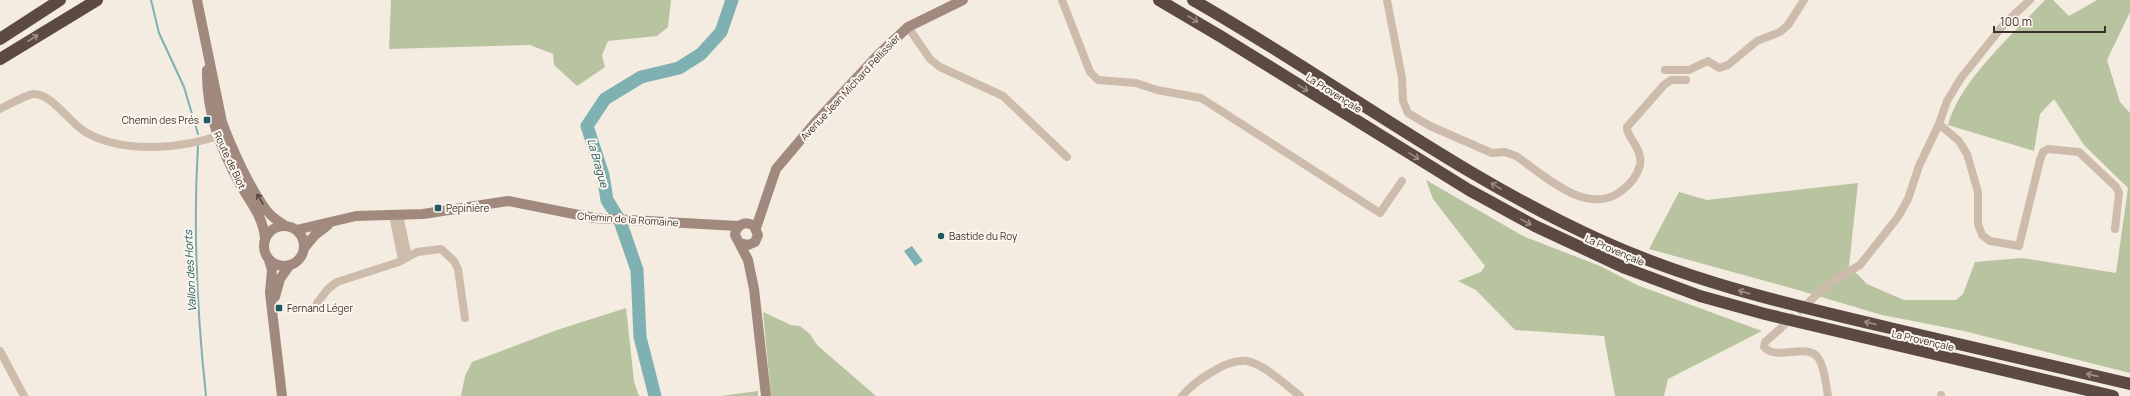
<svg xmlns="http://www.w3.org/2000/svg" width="2130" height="396" viewBox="0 0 2130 396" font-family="Manrope,sans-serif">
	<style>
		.green { fill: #b8c4a0 }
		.water { fill: #7fb0b2 }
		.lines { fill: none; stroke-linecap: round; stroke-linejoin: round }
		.stream { stroke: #7fb0b2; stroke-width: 2 }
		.river { stroke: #7fb0b2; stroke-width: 13 }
		.street-tunnel { stroke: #cfc6bd; stroke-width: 8; stroke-dasharray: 8 4; stroke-linecap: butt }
		.street { stroke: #cdbbac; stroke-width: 8 }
		.secondary { stroke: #a18a7d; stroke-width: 10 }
		.highway { stroke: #5c4a42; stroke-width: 12 }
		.oneway { stroke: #9c8e87 }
		.oneway2 { stroke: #544640 }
		.poi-dot { fill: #1f5a5e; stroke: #fbf5ee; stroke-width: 1.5 }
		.labels { text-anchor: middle; stroke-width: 4; stroke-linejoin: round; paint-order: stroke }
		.street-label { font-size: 10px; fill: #3b302b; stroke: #fbf5ee }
		.poi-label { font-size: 10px; fill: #3b302b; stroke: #fbf5ee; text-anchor: start }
		.water-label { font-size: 11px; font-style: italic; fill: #1f5a5e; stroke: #fbf5ee }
	</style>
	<rect width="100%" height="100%" fill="#f4ebe1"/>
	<path class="green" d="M391 0H671L668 27 657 36 608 41 602 55 605 67 577 86 554 65 553 54 530 45 389 49Z
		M2045 0H2053L2069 16 2097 0H2130V12L2107 60 2120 102 2130 113V373L1964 331 1882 315 1798 290 1649 249 1679 192 1707 200 1858 183 1849 266 1867 284 1904 300H1956L1963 294 1975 262 2022 258 2116 273 2128 188 2084 145 2054 99 2040 114 2034 151 1948 125C1960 80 2013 34 2045 0Z
		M1426 180 1523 236 1600 266 1637 285 1762 331 1668 379 1664 396H1615L1604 336 1515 330 1476 290 1458 281 1481 272 1485 266 1433 199Z
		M626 308 634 381 639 396H461L465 376 472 362 557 330Z
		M763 312 791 325 800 326 810 334 817 345 876 396H771Z
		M758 391V396H721Z"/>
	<path class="water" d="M912 246 923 261 915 266 904 251Z"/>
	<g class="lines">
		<path class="stream" d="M151 0 159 33 184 87 198 134
			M198 145C193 228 197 313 206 396"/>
		<path class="river" d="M655 396 640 337 637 270 620 221 607 200 603 175 587 126 605 99 641 77 679 68 701 54 721 32 732 0"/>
		<path class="street-tunnel" d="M1780 329 1812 299"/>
		<path class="street" d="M1062 0 1090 72 1098 80 1136 83 1157 90 1201 98 1380 213 1402 181
			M1387 0 1402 78 1403 101 1408 113 1430 126 1492 153 1505 152 1516 156C1544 175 1585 216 1620 192 1630 185 1637 177 1640 165 1643 148 1626 137 1627 127L1664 85 1671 80H1686
			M908 27 930 59 940 67 1003 96 1067 157
			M1665 70H1689L1708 61 1719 68 1728 65 1757 41 1780 32 1788 25 1804 0
			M0 109C8 105 26 95 33 94 52 93 70 124 87 133 125 154 183 149 223 134
			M1939 124 1959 141 1967 154 1978 192V224L1982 235 1990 241 2019 246 2040 160 2043 152 2048 149 2079 152 2116 187 2119 193 2115 229
			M393 215 402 260
			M399 215 408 257
			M1812 299 1831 282 1860 265 1898 217 1908 199 1919 166 1939 124 1947 101 1961 78 2005 23 2030 0
			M317 303 328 289 337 282 399 262 417 252 441 249 454 261 458 269 465 318
			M1780 329 1765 342 1764 347C1777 362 1808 341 1819 359 1825 369 1826 385 1828 396
			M0 351 24 396
			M1182 396C1194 382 1226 359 1246 361 1263 363 1287 386 1300 396
			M1941 396V395"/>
		<path class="secondary" d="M197 0 222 122C231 147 251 191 267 211 272 217 279 222 286 226
			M207 70C206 112 221 150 241 186 251 203 263 217 265 238
			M264 246a20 20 0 1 1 40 0a20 20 0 1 1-40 0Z
			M756 228 776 169 814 124 878 55 908 27 963 0
			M296 230 356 216 423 214 508 201 594 218 738 226
			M740 243 748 245 755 242 758 235 754 226C745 220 736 225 735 235L748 260 754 289 766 396
			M304 248 315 235 328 225
			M269 260 272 270 270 293 282 396
			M275 297 280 279 289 266"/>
		<path class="highway" d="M1159 0 1220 36 1469 190 1535 226 1625 268 1700 296 1765 314 2113 396
			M1193 0C1330 78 1456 175 1600 240 1692 282 1791 305 1890 328 1970 346 2050 365 2130 384
			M0 39 60 0
			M0 59 97 0"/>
	</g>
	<defs><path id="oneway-shaft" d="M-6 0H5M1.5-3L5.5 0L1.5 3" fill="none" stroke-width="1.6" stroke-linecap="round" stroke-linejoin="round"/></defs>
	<g class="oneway">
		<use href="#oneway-shaft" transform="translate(1193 19) rotate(31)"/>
		<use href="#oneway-shaft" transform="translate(33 38) rotate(-33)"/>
		<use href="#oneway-shaft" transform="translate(1303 88) rotate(32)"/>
		<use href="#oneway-shaft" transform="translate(1414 156) rotate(32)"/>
		<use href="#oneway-shaft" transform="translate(1496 186) rotate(-149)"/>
		<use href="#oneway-shaft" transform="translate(1526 222) rotate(29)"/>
		<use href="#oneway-shaft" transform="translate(1744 292) rotate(-164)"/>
		<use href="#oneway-shaft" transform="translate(1870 323) rotate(-167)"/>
		<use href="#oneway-shaft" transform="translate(2092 375) rotate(-167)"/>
	</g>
	<use class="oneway2" href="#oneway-shaft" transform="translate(260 199) rotate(-120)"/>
	<g class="poi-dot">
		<rect x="203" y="116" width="8" height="8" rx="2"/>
		<rect x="434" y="204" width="8" height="8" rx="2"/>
		<circle cx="941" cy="236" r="4"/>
		<rect x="275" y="304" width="8" height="8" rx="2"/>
	</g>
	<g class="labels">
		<g class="street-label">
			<text transform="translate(850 87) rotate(-47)" y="4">Avenue Jean Michard Pellissier</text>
			<text transform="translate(1334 93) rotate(32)" y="4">La Provençale</text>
			<text transform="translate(230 160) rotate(65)" y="4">Route de Biot</text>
			<text transform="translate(628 219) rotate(4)" y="4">Chemin de la Romaine</text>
			<text transform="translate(1615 250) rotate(23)" y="4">La Provençale</text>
			<text transform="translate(1923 340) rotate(13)" y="4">La Provençale</text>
		</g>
		<g class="poi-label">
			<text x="199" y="124" text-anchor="end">Chemin des Prés</text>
			<text x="446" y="212">Pepinière</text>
			<text x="949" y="240">Bastide du Roy</text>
			<text x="287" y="312">Fernand Léger</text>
		</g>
		<g class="water-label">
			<text transform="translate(598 163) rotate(74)" y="4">La Brague</text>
			<text transform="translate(190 271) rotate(-93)" y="4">Vallon des Horts</text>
		</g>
	</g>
	<path d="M1994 26v6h111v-6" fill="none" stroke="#3b302b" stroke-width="2"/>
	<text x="2000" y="26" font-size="12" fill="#3b302b" stroke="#fbf5ee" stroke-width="3" paint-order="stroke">100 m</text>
</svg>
